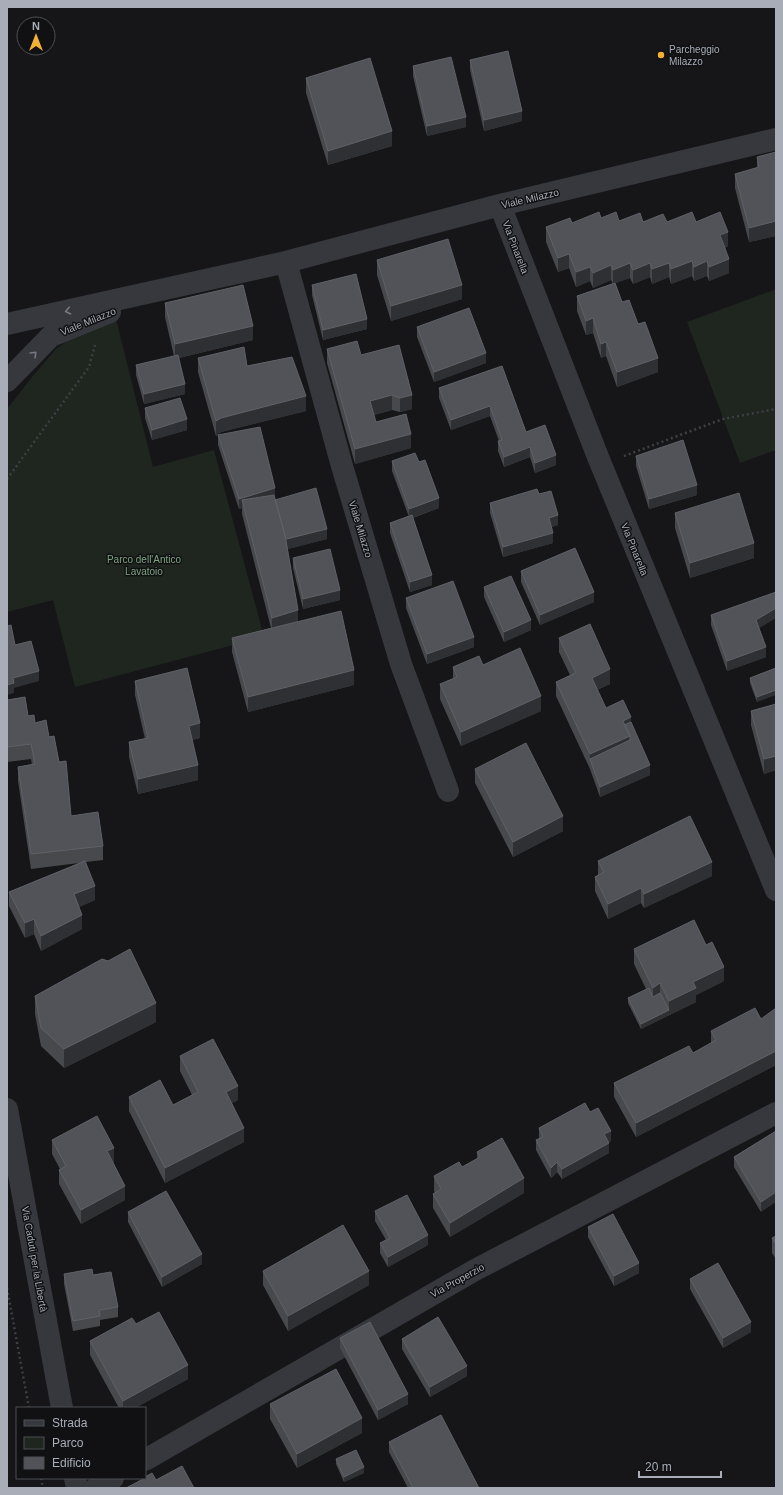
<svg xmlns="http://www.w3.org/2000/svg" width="783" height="1495" viewBox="0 0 783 1495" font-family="Helvetica,sans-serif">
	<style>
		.green { fill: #1e261f }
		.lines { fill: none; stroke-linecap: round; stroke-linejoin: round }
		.path { stroke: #3d3f44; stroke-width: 2.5; stroke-dasharray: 2 3; stroke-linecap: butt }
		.minor { stroke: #37383d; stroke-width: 22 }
		.wall { fill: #47494d }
		.shaded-wall { fill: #2f3033 }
		.building { fill: #525359; stroke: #5f6168 }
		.oneway { stroke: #757881 }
		.poi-dot { fill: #f2b134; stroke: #111113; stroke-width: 1.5 }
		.labels { text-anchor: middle; stroke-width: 3; stroke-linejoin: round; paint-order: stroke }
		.poi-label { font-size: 10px; fill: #a8adb8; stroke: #111113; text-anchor: start }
		.street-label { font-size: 10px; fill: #a8adb8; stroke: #111113 }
		.park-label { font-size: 10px; fill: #7fa381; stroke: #111113 }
	</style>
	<rect width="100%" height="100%" fill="#161618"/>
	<path class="green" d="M776 289V450L740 463 687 322Z
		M116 319 153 467 214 450 264 637 75 687 53 600 7 612V409L32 377 56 349 71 338Z"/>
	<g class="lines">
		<path class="path" d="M624 456 723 419 776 409
			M7 479 89 367 95 345
			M7 1288 29 1408
			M41 1478 43 1488"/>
		<path class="minor" d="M500 205 598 457 776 890
			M286 262 342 466 401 664 448 791
			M7 324 286 262 500 205 776 139
			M7 381 51 336 110 312
			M7 1109 62 1408
			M145 1460 475 1270 776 1113
			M75 1478 77 1488
			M96 1488 113 1478"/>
	</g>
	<path class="wall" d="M470 60 522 121 484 131 470 70Z
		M413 66 466 127 427 136 413 76Z
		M306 78 392 146 328 165 306 93Z
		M776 152V236L749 242 735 188V174L757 168V157Z
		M601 218 619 221 667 222H696L728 246 725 248 729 273 709 281 707 276 694 281 692 276 671 284 669 277 652 284 650 277 633 284 630 278 615 283 622 302 638 324 658 372 617 387 606 356 601 358 593 333 586 335 577 311V296L613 284 611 280 593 288 590 281 576 287 569 268 558 272 546 242V227Z
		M377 260 462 299 391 321 377 275Z
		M312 285 367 329 323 340 312 295Z
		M165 303 253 340 179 358 185 394 144 404 136 375V365L174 356 165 317Z
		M417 327 486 363 434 382 417 337Z
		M327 349 361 355 412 409 400 412 392 410 374 415 376 422 411 448 355 464 327 363Z
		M198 358 306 411 221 432 216 436 198 372Z
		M502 366 526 432 556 465 535 473 530 457 504 467 498 451V441H499L490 416 451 430 439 398V388Z
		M145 408 187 430 152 440 145 418Z
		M218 435 275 498V500L327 539 287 549 298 622 354 685 248 712 232 652V638L271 628 242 514V508L239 509 218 445Z
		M636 456 697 495 649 509 636 466Z
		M392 461 419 462 439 508 413 518 432 585 410 592 390 533V523L409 517 392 471Z
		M539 494 558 525 551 527 553 543 503 557 490 513V503Z
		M675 513 754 558 690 578 675 528Z
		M293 558 340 600 303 609 293 568Z
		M521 571 594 602 540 625 521 582Z
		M484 587 531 630 504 642 484 597Z
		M406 598 474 647 427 664 406 608Z
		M711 615 759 628 766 657 727 671 711 625Z
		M559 638 610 684 597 690 606 708 631 722 650 775 600 797 590 769 556 696V682L570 675 559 652Z
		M483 665 541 711 461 746 440 699V684L453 679V667Z
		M776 668 757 702 750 683V678Z
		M135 681 200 738 192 740 198 780 138 794 129 757V742L145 739 135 695Z
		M7 700 28 716 49 737 59 762 71 816 103 846V860L86 862 95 900 79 907 82 929 41 951 34 934 25 938 9 906V892L79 863 31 869 18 781V767L32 765 31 759 7 762Z
		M776 704V770L764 774 751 725V711Z
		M475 769 563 831 513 857 475 783Z
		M598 861 712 876 644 908 641 903 608 919 595 891V877L598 875Z
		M634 949 724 981 696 995V1002L641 1029 628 1003V998L646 989 634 964Z
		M35 996 156 1022 64 1068 41 1046 35 1014Z
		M776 1009V1065L636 1137 614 1097V1083L693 1053 711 1043V1031L761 1019Z
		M180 1056 238 1100 232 1103 244 1142 165 1183 129 1111V1097L173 1105 192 1095 180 1071Z
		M590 1112 611 1141 608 1142 609 1153 562 1179 557 1172 551 1178 536 1150V1140L539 1139V1128Z
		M776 1131 761 1212 734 1167V1157Z
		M52 1140 114 1162H113L125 1200 81 1224 59 1184V1170L60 1169 52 1154Z
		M477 1152 524 1193 450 1237 433 1208V1194L435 1193 434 1191V1176L462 1167 477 1159Z
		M375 1211 428 1245 388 1267 380 1253V1243L386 1240 375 1221Z
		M128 1212 202 1264 162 1287 128 1222Z
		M588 1227 639 1273 614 1286 588 1237Z
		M776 1236V1259L772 1253V1238Z
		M263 1271 369 1285 288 1331 263 1285Z
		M64 1274 93 1275 118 1307V1317L100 1320V1326L73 1331 64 1284Z
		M690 1279 751 1332 723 1348 690 1289Z
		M136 1324 188 1379 135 1408H119L90 1355V1341Z
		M340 1338 408 1404 378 1420 340 1348Z
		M402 1339 467 1376 430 1397 402 1349Z
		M270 1404 362 1433 297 1468 270 1419Z
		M389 1442 479 1488H408L389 1452Z
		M336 1459 364 1473 344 1482 336 1464Z"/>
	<path class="shaded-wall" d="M522 111V121L484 131V120Z
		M466 117V127L427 136V126Z
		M392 131V146L328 165V151Z
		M776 221V236L749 242V228Z
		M728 232V246L720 250V235Z
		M569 254V268L558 272V258Z
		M729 259V273L709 281V267Z
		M692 261V276L671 284V269Z
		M707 261V276L694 281V267Z
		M630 263V278L613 284V270Z
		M650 263V277L633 284V270Z
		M669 263V277L652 284V269Z
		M611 265V280L593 288V273Z
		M590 267V281L576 287V272Z
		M462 285V299L391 321V306Z
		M593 318V333L586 335V321Z
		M367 319V329L323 340V330Z
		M253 326V340L175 359V344Z
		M606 342V356L601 358V344Z
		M486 353V363L434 382V372Z
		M658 358V372L617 387V372Z
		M185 384V394L144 404V394Z
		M392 395V410L370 416V401Z
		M412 395V409L400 412V398Z
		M306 396V411L221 432 216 436V421L221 418Z
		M490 406V416L451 430V420Z
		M187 419V430L152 440V430Z
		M411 434V448L355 464V449Z
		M530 447V457L504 467V457Z
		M556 455V465L535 473V463Z
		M697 485V495L649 509V499Z
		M275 488V498L243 508 242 500V508L239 509V499Z
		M439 498V508L409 519V509Z
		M558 515V525L549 528V518Z
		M327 529V539L285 550V540Z
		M553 533V543L503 557V547Z
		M754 543V558L690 578V563Z
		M432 575V585L410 592V582Z
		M340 590V600L303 609V599Z
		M594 592V602L540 625V615Z
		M776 608V618L756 630V620Z
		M298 610V624L272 633V618Z
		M531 620V630L504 642V632Z
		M474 637V647L427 664V654Z
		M766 647V657L727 671V661Z
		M610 669V684L592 692V678Z
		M354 670V685L248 712V697Z
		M39 671V681L14 688V693L7 695V685L13 678Z
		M776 690V695L757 702V697Z
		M541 696V711L461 746V732Z
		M631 717V732L627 734 623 721Z
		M200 723V738L189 740V726Z
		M630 736V750L590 759V754Z
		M776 756V770L764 774V759Z
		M198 765V780L138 794V779Z
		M650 765V775L600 797V787Z
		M563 816V831L513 857V842Z
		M712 862V876L644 908V894Z
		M95 886V900L74 909V894Z
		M641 888V903L608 919V904Z
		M82 915V929L41 951V936Z
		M34 919V934L25 938V923Z
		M724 967V981L696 995V1002L641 1029V1024L669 1010V1001L693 982Z
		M660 983V998L653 1002V988Z
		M156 1003V1022L64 1068V1049Z
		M776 1051V1065L636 1137V1123Z
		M238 1086V1100L226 1106V1092Z
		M244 1128V1142L165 1183V1168Z
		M611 1131V1141L604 1144V1134Z
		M609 1143V1153L562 1179V1169Z
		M114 1148V1162L107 1166V1151Z
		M557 1162V1172L551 1178V1168Z
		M524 1178V1193L450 1237V1223Z
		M125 1186V1200L81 1224V1210Z
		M776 1192V1202L761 1212V1202Z
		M428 1235V1245L388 1267V1257Z
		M202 1254V1264L162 1287V1277Z
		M639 1263V1273L614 1286V1276Z
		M369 1271V1285L288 1331V1316Z
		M751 1322V1332L723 1348V1338Z
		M188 1365V1379L135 1408H123V1401Z
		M467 1366V1376L430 1397V1387Z
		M408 1394V1404L378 1420V1410Z
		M362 1418V1433L297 1468V1454Z
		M364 1467V1473L344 1482V1477Z"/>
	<path class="building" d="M508 51 522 111 484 120 470 60Z
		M451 57 466 117 427 126 413 66Z
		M370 58 392 131 328 151 306 78Z
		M776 152V221L749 228 735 174 759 167 757 157Z
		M599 212 601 218 616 212 619 221 640 213 643 222 663 214 667 222 692 212 696 222 720 212 728 232 720 235 729 259 709 267 707 261 694 267 692 261 671 269 669 263 652 269 650 263 633 270 630 263 613 270 611 265 593 273 590 267 576 272 569 254 558 258 546 227 570 218 572 223Z
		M448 239 462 285 391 306 377 260Z
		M356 274 367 319 323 330 312 285Z
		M615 283 622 302 629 300 638 324 645 322 658 358 617 372 606 342 601 344 593 318 586 321 577 296Z
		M243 285 253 326 175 344 165 303Z
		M469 308 486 353 434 372 417 327Z
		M357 341 361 355 399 345 412 395 400 398 392 395 370 401 376 422 406 414 411 434 355 449 327 349Z
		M244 347 247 366 292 357 306 396 221 418 216 421 198 358Z
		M178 355 185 384 144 394 136 365Z
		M502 366 526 432 545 425 556 455 535 463 530 447 504 457 498 441 502 440 490 406 451 420 439 388Z
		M180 398 187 419 152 430 145 408Z
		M260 427 275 488 239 499 218 435Z
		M683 440 697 485 649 499 636 456Z
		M415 453 419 462 425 460 439 498 409 509 392 461Z
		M316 488 327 529 286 539 275 500Z
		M537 489 539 494 551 491 558 515 549 518 553 533 503 547 490 503Z
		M739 493 754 543 690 563 675 513Z
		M274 495 285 535 298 610 272 618 242 500Z
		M412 515 432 575 410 582 390 523Z
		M575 548 594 592 540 615 521 571Z
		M330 549 340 590 303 599 293 558Z
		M511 576 531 620 504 632 484 587Z
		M453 581 474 637 427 654 406 598Z
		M776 592V608L756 620 766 647 727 661 711 615Z
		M341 611 354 670 248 697 232 638Z
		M590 624 610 669 592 678 606 708 623 700 631 717 623 721 630 736 590 754 556 682 576 673 559 638Z
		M11 625 15 645 31 641 39 671 13 678 14 683 7 685V626Z
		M520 648 541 696 461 732 440 684 457 677 453 667 479 656 483 665Z
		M187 668 200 723 189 726 198 765 138 779 129 742 148 738 135 681Z
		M776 668V690L757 697 750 678Z
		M25 697 28 716 34 715 35 723 46 720 49 737 54 736 59 762 66 761 71 816 98 812 103 846 31 854 18 767 35 764 31 744 7 747V700Z
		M776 704V756L764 759 751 711Z
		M631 722 650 765 600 787 590 759 630 740V736L624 725Z
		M526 743 563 816 513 842 475 769Z
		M690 816 712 862 644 894 641 888 608 904 595 877 604 872 598 861Z
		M85 861 95 886 74 894 82 915 41 936 34 919 25 923 9 892Z
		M694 920 706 945 712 942 724 967 693 982 696 988 669 1001 660 983 653 988 634 949Z
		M130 949 156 1003 64 1049 41 1028 35 996 102 959 108 961Z
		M649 988 653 997 660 993 669 1010 641 1024 628 998Z
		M755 1008 761 1019 776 1008V1051L636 1123 614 1083 689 1046 693 1053 716 1040 711 1031Z
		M213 1039 238 1086 226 1092 244 1128 165 1168 129 1097 160 1080 173 1105 198 1092 180 1056Z
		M585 1103 590 1112 598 1108 611 1131 604 1134 609 1143 562 1169 557 1162 551 1168 536 1140 543 1137 539 1128Z
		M97 1116 114 1148 107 1151 125 1186 81 1210 59 1170 66 1166 52 1140Z
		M776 1131V1192L761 1202 734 1157Z
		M502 1138 524 1178 450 1223 433 1194 441 1189 434 1176 459 1162 462 1167 480 1157 477 1152Z
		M166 1191 202 1254 162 1277 128 1212Z
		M407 1195 428 1235 388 1257 380 1243 390 1238 375 1211Z
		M613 1214 639 1263 614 1276 588 1227Z
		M343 1225 369 1271 288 1316 263 1271Z
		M776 1236V1244L772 1238Z
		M718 1263 751 1322 723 1338 690 1279Z
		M92 1269 93 1275 111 1272 118 1307 99 1310 100 1316 73 1321 64 1274Z
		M159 1312 188 1365 123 1401 90 1341 132 1318 136 1324Z
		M438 1317 467 1366 430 1387 402 1339Z
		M370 1322 408 1394 378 1410 340 1338Z
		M336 1369 362 1418 297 1454 270 1404Z
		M441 1415 479 1488H413L389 1442Z
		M356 1450 364 1467 344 1477 336 1459Z
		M182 1466 194 1488H126L145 1478V1477L152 1473 156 1480Z"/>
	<defs><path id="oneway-chevron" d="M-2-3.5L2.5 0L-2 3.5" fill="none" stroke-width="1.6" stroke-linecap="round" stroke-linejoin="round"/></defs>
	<g class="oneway">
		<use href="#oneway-chevron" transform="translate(68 311) rotate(168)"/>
		<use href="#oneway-chevron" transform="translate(34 354) rotate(-45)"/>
	</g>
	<circle class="poi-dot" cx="661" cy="55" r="4"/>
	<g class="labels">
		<g class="poi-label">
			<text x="669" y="53">Parcheggio<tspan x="669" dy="12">Milazzo</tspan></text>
		</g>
		<g class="street-label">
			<text transform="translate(530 198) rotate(-13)" y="4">Viale Milazzo</text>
			<text transform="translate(516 247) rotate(69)" y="4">Via Pinarella</text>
			<text transform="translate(88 321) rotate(-22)" y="4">Viale Milazzo</text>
			<text transform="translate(361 529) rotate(73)" y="4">Viale Milazzo</text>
			<text transform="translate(635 549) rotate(68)" y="4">Via Pinarella</text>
			<text transform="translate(35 1259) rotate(80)" y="4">Via Caduti per la Libertà</text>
			<text transform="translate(457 1280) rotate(-29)" y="4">Via Properzio</text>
		</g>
		<g class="park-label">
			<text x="144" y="563">Parco dell'Antico<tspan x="144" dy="12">Lavatoio</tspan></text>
		</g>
	</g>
	<rect width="783" height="1495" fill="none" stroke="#a8adb8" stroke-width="16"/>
	<rect x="16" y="1407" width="130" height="72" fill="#111113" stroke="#4d4f55"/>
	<rect x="24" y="1420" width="20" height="6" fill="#37383d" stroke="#4d4f55"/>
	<text x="52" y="1427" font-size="12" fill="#a8adb8">Strada</text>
	<rect x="24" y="1437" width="20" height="12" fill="#1e261f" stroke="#4d4f55"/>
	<text x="52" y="1447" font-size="12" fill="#a8adb8">Parco</text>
	<rect x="24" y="1457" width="20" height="12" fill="#525359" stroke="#4d4f55"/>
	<text x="52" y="1467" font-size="12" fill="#a8adb8">Edificio</text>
	<g transform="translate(36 36)"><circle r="19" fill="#111113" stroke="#4d4f55"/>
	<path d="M0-3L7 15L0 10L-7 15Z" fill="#f2b134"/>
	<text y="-6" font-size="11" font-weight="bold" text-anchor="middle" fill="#a8adb8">N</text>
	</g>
	<path d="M639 1471v6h82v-6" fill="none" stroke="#a8adb8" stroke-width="2"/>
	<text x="645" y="1471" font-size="12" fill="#a8adb8" stroke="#111113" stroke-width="3" paint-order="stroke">20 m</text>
</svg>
